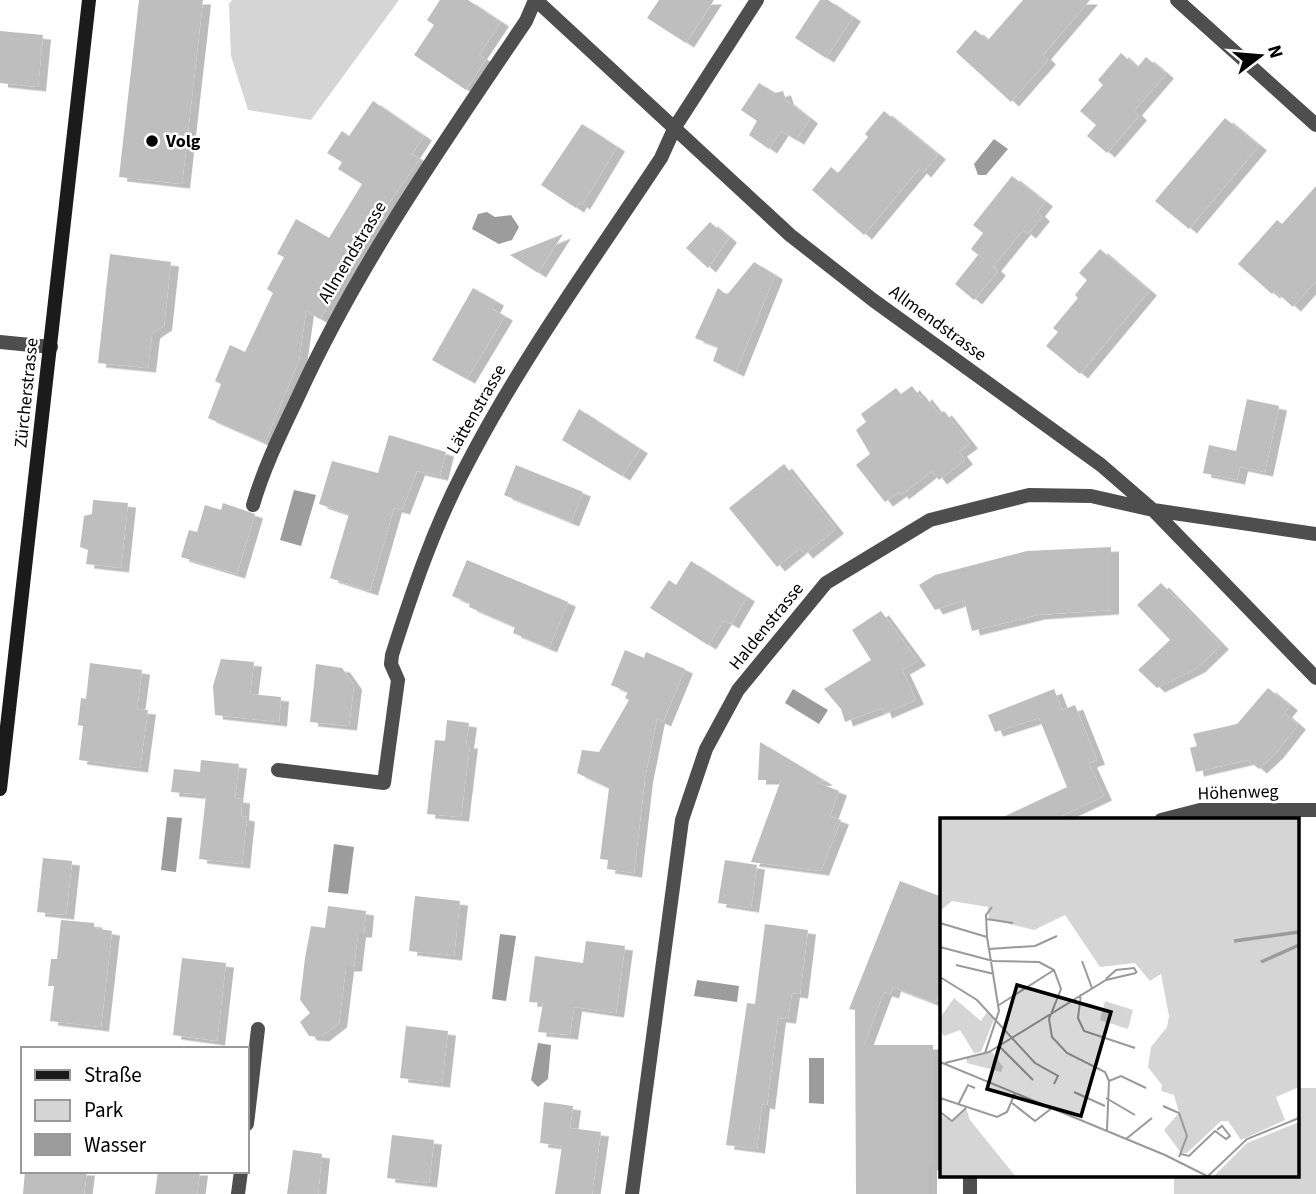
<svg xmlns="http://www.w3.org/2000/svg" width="1316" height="1194" viewBox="0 0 1316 1194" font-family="'Source Sans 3',sans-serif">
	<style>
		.green { fill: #d5d5d5 }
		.water { fill: #9c9c9c }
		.building { fill: #bebebe; filter: url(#shadow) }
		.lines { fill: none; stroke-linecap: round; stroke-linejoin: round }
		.street { stroke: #4e4e4e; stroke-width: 14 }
		.secondary { stroke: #1b1b1b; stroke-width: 14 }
		.poi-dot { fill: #000; stroke: #fff; stroke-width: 2.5 }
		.labels { text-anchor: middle; stroke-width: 5; stroke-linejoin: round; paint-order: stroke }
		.poi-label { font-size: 18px; font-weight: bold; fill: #000; stroke: #fff; text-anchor: start }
		.street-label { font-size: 18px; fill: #000; stroke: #fff }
		.inset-river { fill: none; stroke: #9c9c9c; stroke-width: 3.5 }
		.inset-road { fill: none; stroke: #999; stroke-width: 2 }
		.view { fill: #000; fill-opacity: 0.15; stroke: #000; stroke-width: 3.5 }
		.inset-edge { fill: none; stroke: #000; stroke-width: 3.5 }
	</style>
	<defs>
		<filter id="shadow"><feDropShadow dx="8" dy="4.5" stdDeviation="0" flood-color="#0004"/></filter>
	</defs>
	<rect width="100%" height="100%" fill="#fff"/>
	<path class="green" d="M232 0H399L311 120 248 110 231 56 229 4Z
		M1297 1088H1316V1194H1174V1175H1297Z"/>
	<path class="water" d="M994 139 1008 149 986 175H978L974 164Z
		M487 212 495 217 511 215 519 227 512 240 499 244 472 229 478 214Z
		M294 490 316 495 301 546 280 540Z
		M793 689 828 710 819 724 785 703Z
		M167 817 182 818 176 872 161 870Z
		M334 844 354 847 348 894 328 892Z
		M500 934 516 936 506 1001 492 999Z
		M697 980 739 986 737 1002 694 996Z
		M538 1043 551 1045 548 1079 538 1087 531 1080Z
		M809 1058H824V1104L809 1103Z"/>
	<path class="building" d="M139 0H203L182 184 119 177Z
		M440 0H468L501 22 479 55 486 59 466 90 414 55 434 25 427 20Z
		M659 0H714L686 43 647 18Z
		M820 0H828L853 17 826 58 795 38Z
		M1023 0H1090L1043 55 1048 60 1011 102 956 52 975 30 988 40Z
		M0 31 43 35 38 87 0 83Z
		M1121 53 1137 68 1146 57 1166 74 1134 111 1139 116 1107 153 1087 136 1096 125 1080 111 1103 85 1098 80Z
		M759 83 775 93 783 91 786 100 810 119 796 140 781 131 769 149 749 135 757 121 741 110Z
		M373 101 424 136 412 154 420 159 386 207 320 319 306 311 299 360 265 443 208 418 221 384 215 381 230 345 245 352 273 293 267 289 284 257 277 254 296 219 329 238 362 184 338 169 342 162 327 153 342 131 349 136Z
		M884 111 938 155 923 173 919 169 864 235 812 190 831 167 838 173 868 137 865 134Z
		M1225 118 1259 146 1189 229 1155 201Z
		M582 124 617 147 582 205 579 203 576 208 541 185Z
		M1012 176 1045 202 1037 212 1042 217 1028 234 1023 230 993 267 971 249 983 233 973 225Z
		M1316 186V281L1293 307 1275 291 1272 294 1238 264 1277 220 1282 224Z
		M710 222 729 238 708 268 686 248Z
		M563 234 538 273 510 255Z
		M1100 249 1149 291 1080 374 1046 346 1058 332 1053 328 1078 298 1075 295 1087 280 1079 273Z
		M110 254 171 262 164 326 152 334 148 368 98 363Z
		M978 255 998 271 974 300 955 284Z
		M754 262 775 275 736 372 713 361 718 347 695 338 718 288 727 295Z
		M473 288 496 301 492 309 505 316 467 379 432 360Z
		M912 386 921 398 924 395 939 414 944 411 970 444 959 452 965 460 939 480 932 471 901 495 899 492 885 502 856 465 870 454 856 430 866 422 861 414 896 388 901 394Z
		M1247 399 1279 406 1265 472 1240 467 1237 480 1203 473 1209 445 1236 451Z
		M579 409 640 449 622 476 562 440Z
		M389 435 446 452 440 476 417 471 402 510 394 508 370 591 330 578 349 514 319 504 332 461 378 473Z
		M784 464 836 529 805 554 800 548 777 567 729 508Z
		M516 465 583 492 571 522 504 495Z
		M93 500 128 503 121 568 86 564 88 550 80 547 84 516 92 514Z
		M223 503 255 514 237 574 181 557 189 530 197 532 205 505 221 510Z
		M1111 547V610L1037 615 972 631 964 600 935 610 919 585 935 575 1027 551Z
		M467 560 568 602 549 648 513 633 515 627 469 607 470 603 452 596Z
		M691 561 747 597 731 624 724 620 708 645 650 608 669 580 676 585Z
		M1161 583 1221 645 1197 668 1157 688 1138 670 1170 640 1137 605Z
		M881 611 918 661 902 670 916 700 884 714 882 708 845 722 841 709 824 689 871 660 852 630Z
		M625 650 644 658 646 652 685 669 663 722 657 719 645 778 634 873 607 869 608 860 600 859 609 788 577 773 582 750 599 752 629 700 625 698 628 692 611 685Z
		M221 659 254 662 250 694 281 697 279 722 215 715 213 686Z
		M90 663 142 670 137 709 148 710 140 768 79 760 83 726 78 725 81 698 86 699Z
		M316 664 342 668 354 685 349 726 310 722Z
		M1268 688 1290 706 1284 713 1298 725 1275 754 1259 769 1248 760 1196 772 1190 748 1197 746 1193 734 1237 724Z
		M1054 689 1062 710 1075 705 1097 760 1089 763 1104 796 1053 820H997L1067 787 1039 718 995 732 988 715Z
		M447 720 469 723 466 744H470L461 817 427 814 435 740 445 741Z
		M760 742 825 781 816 782 839 791 830 816 841 820 821 871 751 862 781 780H758Z
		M201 760 239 764 235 798 242 799 241 816 247 817 242 864 199 859 206 795 171 792 174 769 200 772Z
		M43 858 72 861 66 915 37 912Z
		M725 860 757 865 751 908 718 903Z
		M900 881 942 897V987L935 1003 893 987 891 994 884 992 864 1045H933V1166H929V1194H856L855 1010 849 1009Z
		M415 896 460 901 454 956 409 951Z
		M328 906 366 911 364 933H358L354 967H346L339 1023 321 1037 309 1036 300 1022 310 1013 300 1000 305 958 311 926 325 928Z
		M61 920 94 923V928L112 931 101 1027 50 1021 54 986H48L51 959H57Z
		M765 924 808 930 800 994 792 993 788 1019 778 1018 767 1105 762 1104 757 1149 726 1145 747 1003 755 1004Z
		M586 941 625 946 616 1013 574 1007 570 1035 538 1032 543 1003 529 1002 535 956 583 963Z
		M182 958 226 963 217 1041 173 1035Z
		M406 1026 448 1031 442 1083 400 1078Z
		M544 1102 573 1106 570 1128 601 1132 592 1194H555L562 1146 540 1143Z
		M392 1135 434 1140 429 1183 387 1178Z
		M293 1150 322 1154 318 1194H287Z
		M25 1171H87L84 1194H23Z
		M158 1171H200L197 1194H155Z"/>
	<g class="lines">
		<path class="street" d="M536 0 790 235 873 300 1101 465 1153 510 1316 678
			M1177 0 1316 125
			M0 342 51 347
			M253 505C264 467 281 433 298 397 359 263 443 144 526 21L535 0
			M278 770 384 783 398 680 391 664 392 655C412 592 433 530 463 472 519 362 593 261 661 158L675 127 757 0
			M1161 820 1200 810H1316
			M247 1124 258 1029
			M238 1194 241 1171
			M632 1194 682 820 706 749 738 690 826 583 930 520 1029 495 1091 496 1153 510 1316 534
			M970 1194V1175"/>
		<path class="secondary" d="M0 789 89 0"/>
	</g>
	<circle class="poi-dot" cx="152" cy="141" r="7"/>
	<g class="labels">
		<g class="poi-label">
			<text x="166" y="147">Volg</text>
		</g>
		<g class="street-label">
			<text transform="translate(352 252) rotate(-59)" y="6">Allmendstrasse</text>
			<text transform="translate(938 323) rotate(36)" y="6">Allmendstrasse</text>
			<text transform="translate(26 393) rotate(-84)" y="6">Zürcherstrasse</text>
			<text transform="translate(476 409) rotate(-60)" y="6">Lättenstrasse</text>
			<text transform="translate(766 626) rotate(-51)" y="6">Haldenstrasse</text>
			<text transform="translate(1238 792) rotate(-2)" y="6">Höhenweg</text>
		</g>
	</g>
	<g transform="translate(940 818)">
		<rect width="359" height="359" fill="#fff"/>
		<path d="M0 0H359V269L336 279 345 302 301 322 288 303H281L247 335H241L224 312 239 295 234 277 221 273 222 267 208 249 211 229 227 209 229 198 221 156 210 163 195 145 160 149 125 97 94 112 49 101 48 89 12 83 0 93ZM14 180 41 203 47 194 54 201 41 234 34 235 20 212 4 218 0 211V200ZM165 183 193 192 188 211 160 202ZM52 234 63 249 61 254 27 245 26 239ZM26 290 30 302 76 359H0V297L12 303ZM359 304V359L274 358 307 325Z" fill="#d5d5d5"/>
		<path class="inset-river" d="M294 123 359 114M321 144 359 127"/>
		<path class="inset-road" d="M46 101 73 105M0 105 47 119M0 129 53 143 99 144 114 152 121 171 109 201 112 219 127 235 165 254 169 263 167 312M49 131 95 128 117 118M142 143 152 170M16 147 54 156M0 159 37 182 95 245 118 258 114 266M166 161 176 152 194 150 197 155M141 176 138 200 144 213 195 230M59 187 114 152M59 228 93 262M45 235 59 193 47 119 46 97 52 89M0 244 225 337 267 358M5 245 49 234 166 162 196 155M169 263 181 258 206 270M134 274 165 288M0 280 57 299 67 294 75 275M166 280 195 297M72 285 95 303 112 290M18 287 28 267 35 270M223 288 239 295 247 318 239 339M0 294 12 303 26 290M186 321 212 300M241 336 249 338 275 313 286 321 290 318 282 308 277 312M267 359 307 321 359 300"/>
		<path class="view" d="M77 167 171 194 141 298 47 271Z"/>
		<rect width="359" height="359" class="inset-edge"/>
	</g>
	<rect x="21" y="1047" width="228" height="126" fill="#ffffff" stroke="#999999" stroke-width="2"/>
	<rect x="35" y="1070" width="35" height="10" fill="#1b1b1b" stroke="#999999" stroke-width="2"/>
	<text x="84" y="1082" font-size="21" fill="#000000">Straße</text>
	<rect x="35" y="1100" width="35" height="21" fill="#d5d5d5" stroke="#999999" stroke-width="2"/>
	<text x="84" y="1117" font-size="21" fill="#000000">Park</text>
	<rect x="35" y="1134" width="35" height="21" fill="#9c9c9c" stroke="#999999" stroke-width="2"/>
	<text x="84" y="1152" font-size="21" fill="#000000">Wasser</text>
	<g transform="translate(1260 56) rotate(74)" stroke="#ffffff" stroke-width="5" paint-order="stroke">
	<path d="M0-5L12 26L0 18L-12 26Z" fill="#000000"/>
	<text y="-10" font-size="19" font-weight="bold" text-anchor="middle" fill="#000000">N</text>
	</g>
</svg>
